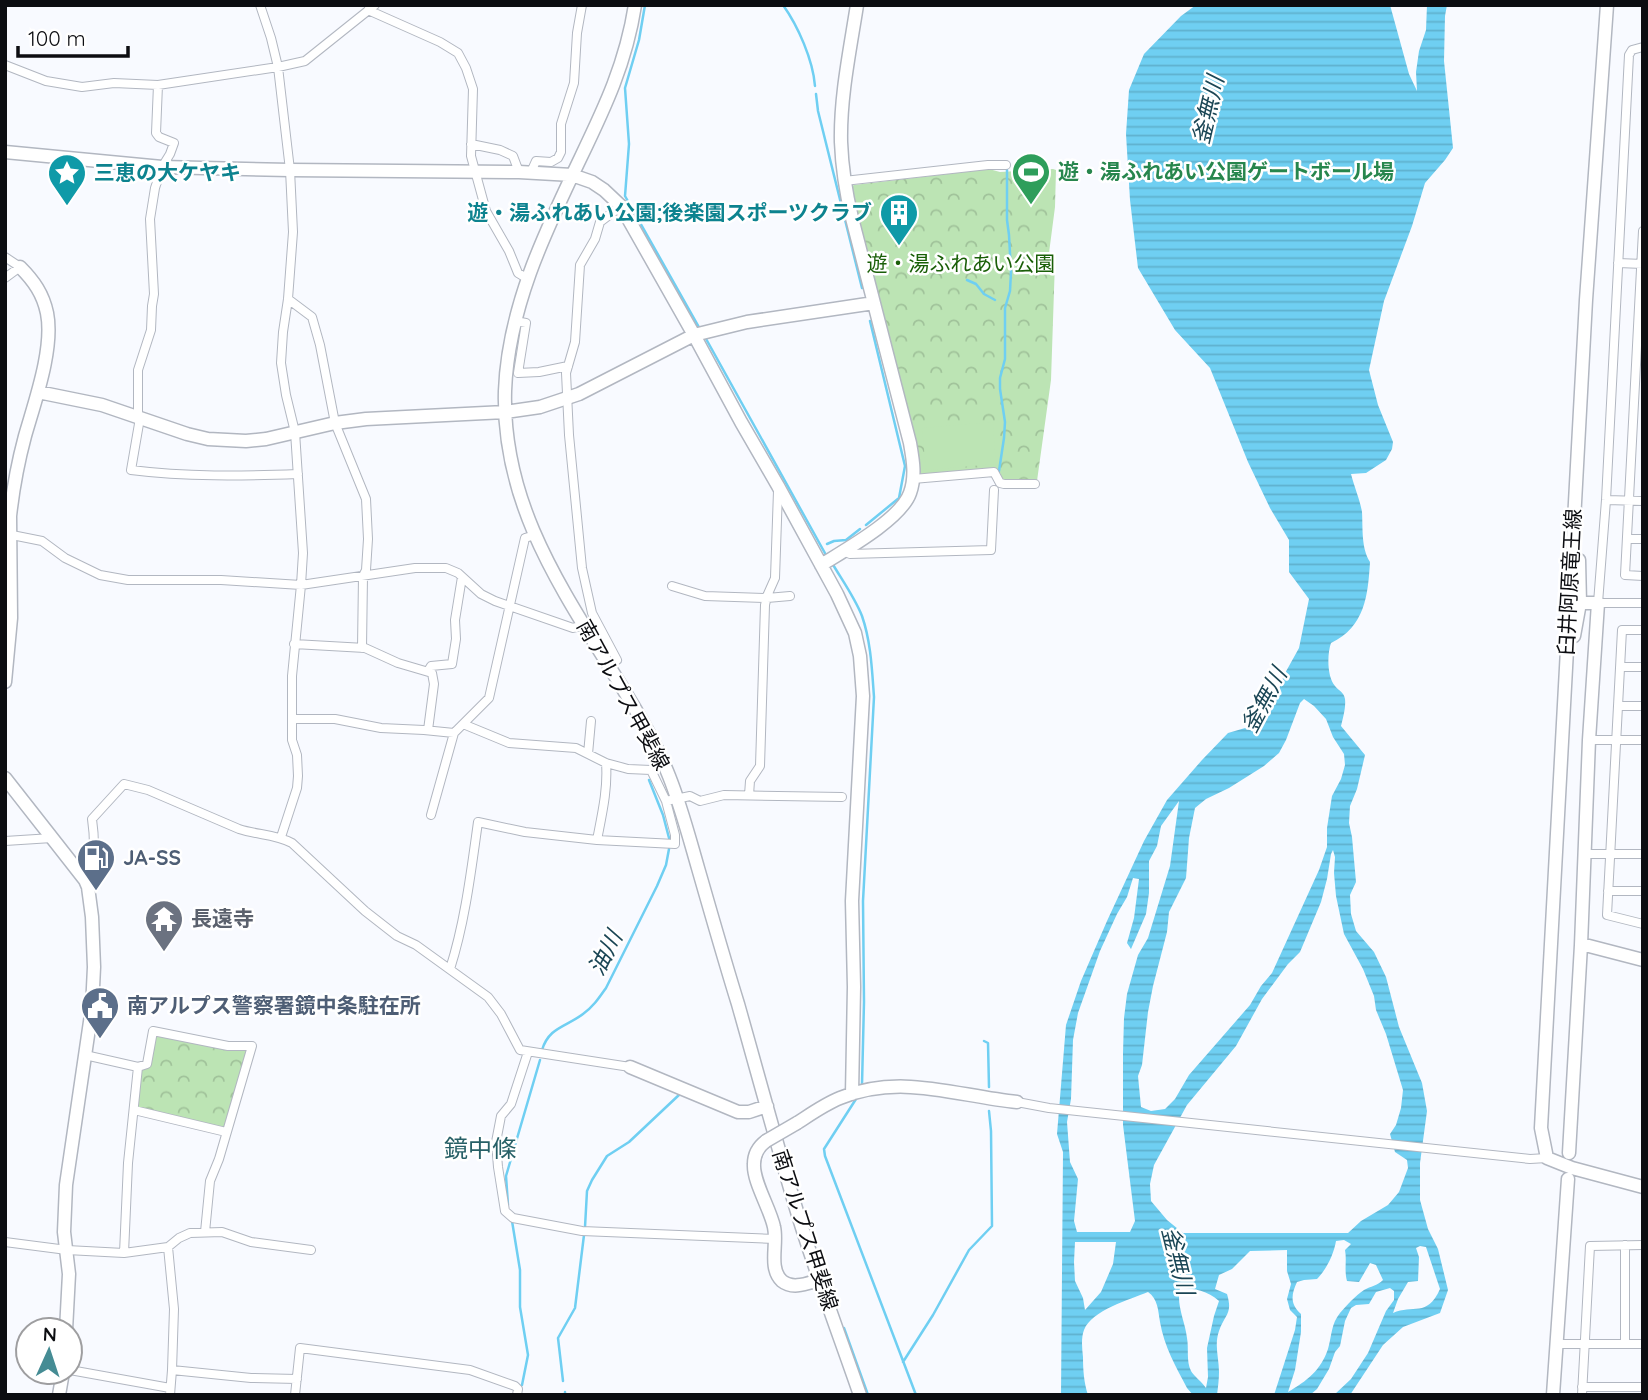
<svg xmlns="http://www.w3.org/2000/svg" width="1648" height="1400" viewBox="0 0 1648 1400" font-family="Quicksand,'Noto Sans JP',sans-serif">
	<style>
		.park { fill: url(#park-crowns) }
		.pitch { fill: #bce4b4 }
		.water { fill: url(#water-rules); fill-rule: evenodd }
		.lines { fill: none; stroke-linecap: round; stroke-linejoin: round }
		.stream { stroke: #6fcff2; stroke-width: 2.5 }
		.street-casing { stroke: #b2b7c1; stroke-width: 10 }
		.secondary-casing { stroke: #b2b7c1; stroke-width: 15 }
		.street { stroke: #fff; stroke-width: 8 }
		.secondary { stroke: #fff; stroke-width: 12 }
		.secondary-bridge-casing { stroke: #b2b7c1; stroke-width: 15; stroke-linecap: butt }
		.secondary-bridge { stroke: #fff; stroke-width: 12 }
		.labels { text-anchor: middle; stroke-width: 5; stroke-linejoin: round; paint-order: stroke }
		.leisure-label { font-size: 21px; font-weight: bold; fill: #27864d; stroke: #fff; text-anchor: start }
		.culture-label { font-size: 21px; font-weight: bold; fill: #0d838f; stroke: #fff; text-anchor: start }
		.park-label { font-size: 21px; fill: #1a5f08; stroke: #fff }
		.street-label { font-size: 21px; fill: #0c0d11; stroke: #fff }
		.service-label { font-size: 21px; font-weight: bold; fill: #4e5e75; stroke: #fff; text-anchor: start }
		.worship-label { font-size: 21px; font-weight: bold; fill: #5b616d; stroke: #fff; text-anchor: start }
		.water-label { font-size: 23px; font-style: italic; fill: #1b4655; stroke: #fff }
		.quarter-label { font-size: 24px; fill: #276067; stroke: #fff }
	</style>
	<defs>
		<pattern id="park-crowns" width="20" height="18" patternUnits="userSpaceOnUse" patternTransform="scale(1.75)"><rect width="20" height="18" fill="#bce4b4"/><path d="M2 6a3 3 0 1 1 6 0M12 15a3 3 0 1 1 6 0" fill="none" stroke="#a0c29a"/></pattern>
		<pattern id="water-rules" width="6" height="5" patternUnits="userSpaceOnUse" patternTransform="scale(1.75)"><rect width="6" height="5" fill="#6fcff2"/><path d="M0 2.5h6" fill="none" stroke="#5fb1ce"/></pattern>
	</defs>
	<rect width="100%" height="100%" fill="#f8faff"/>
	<path class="park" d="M989 169 1000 172 1053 169 1056 170 1055 207 1049 253 1052 261H1055L1051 380 1037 481H1003L1000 473 921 475 852 189V186L854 185Z
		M153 1031 251 1051 226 1132 134 1110 138 1067 147 1064Z"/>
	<path class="pitch" d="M993 422 996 464 926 470 922 428Z"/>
	<path class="water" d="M1196 5H1390L1409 74 1417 91 1416 72 1419 51 1426 30 1427 5H1447L1445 16 1444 61 1453 148 1445 160 1425 183 1412 226 1384 301 1369 370 1378 405 1393 442 1392 449 1386 460 1366 473 1351 474C1354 486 1360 500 1362 512 1363 528 1361 548 1370 562 1368 595 1365 627 1331 643 1327 654 1327 677 1335 686 1339 691 1344 692 1345 699 1346 707 1343 718 1341 726L1365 755 1357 789 1350 806 1349 823 1352 837 1356 882 1350 895 1351 914 1356 931 1374 952 1386 977 1399 1027 1422 1083 1427 1111 1420 1163V1200L1428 1229 1438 1249 1448 1290 1440 1313 1403 1327 1383 1345 1350 1395H1334L1351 1379 1368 1353 1386 1311 1394 1300V1291L1390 1288 1376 1292 1369 1304 1356 1305 1351 1308 1345 1321 1340 1346 1335 1352 1329 1369 1317 1389 1310 1395H1274L1295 1330 1297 1317 1290 1310 1287 1299 1291 1284 1287 1271V1250L1250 1251 1232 1269 1219 1275 1215 1289 1227 1294C1233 1314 1225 1314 1219 1331 1214 1345 1219 1358 1219 1372 1219 1379 1218 1387 1217 1395H1193L1187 1388C1176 1367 1164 1346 1160 1322 1158 1310 1158 1299 1148 1292 1129 1300 1092 1310 1084 1330 1081 1338 1082 1348 1083 1357 1083 1370 1084 1383 1088 1395H1061L1063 1152 1057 1134 1066 1025 1081 981 1107 921 1144 841 1167 800 1202 760 1228 733 1252 726 1270 714 1284 675 1299 648 1309 599 1289 572V540L1270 508 1248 462 1210 368 1175 330 1138 268 1130 200 1126 134 1129 90 1144 54 1181 16ZM1304 699 1314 706 1326 719 1333 737 1344 754 1345 765 1341 779 1332 796 1327 828V847L1319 870 1272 973 1261 986 1250 1005 1189 1075 1175 1099 1165 1109 1151 1111 1141 1107 1138 1076 1142 1065 1148 1012 1153 986 1167 932 1169 912 1186 878 1189 838 1195 808 1206 799 1229 788 1264 766 1279 753 1286 740 1300 703ZM1179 801 1170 866 1148 938 1138 955 1127 994 1124 1018 1123 1053V1125L1135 1221 1130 1232H1077L1074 1221 1078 1179 1070 1162 1067 1122 1071 1099 1073 1040 1078 1013 1100 951 1117 914 1127 897 1133 878 1139 879 1134 918 1127 943 1131 949 1146 914 1149 893V861L1157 846 1161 826ZM1333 850 1335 857 1334 873 1336 896 1344 934 1363 969 1374 996 1376 1010 1386 1034 1403 1090 1401 1108 1396 1125 1390 1134 1395 1152 1407 1160 1408 1168 1399 1192 1388 1205 1361 1221 1348 1233H1183L1167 1220 1151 1201 1150 1184 1154 1165 1187 1105 1236 1046 1262 999 1288 964 1300 952 1321 902 1327 879 1331 854ZM1344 1240 1351 1244 1345 1250C1347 1260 1344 1270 1347 1281L1359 1282 1370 1263 1376 1265 1383 1280C1377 1286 1371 1286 1364 1290 1356 1295 1346 1306 1340 1313 1331 1324 1332 1335 1328 1349 1321 1370 1307 1381 1288 1392L1295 1370 1301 1332V1314C1290 1304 1291 1295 1297 1282L1304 1280 1317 1279C1326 1270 1334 1254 1336 1241ZM1075 1242H1116L1113 1264 1101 1292 1085 1310 1083 1298 1075 1281 1074 1262ZM1420 1246 1426 1247 1440 1289C1427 1318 1413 1304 1393 1313L1398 1299 1408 1282 1418 1281 1419 1257 1416 1248ZM1180 1288C1194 1288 1208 1291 1219 1301L1214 1316 1207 1348 1208 1377 1206 1388C1202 1382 1194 1376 1191 1371 1186 1361 1189 1348 1187 1338 1185 1321 1176 1305 1180 1288Z"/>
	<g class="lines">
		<path class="stream" d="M645 5 639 40 625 88 629 144 625 196 700 329
			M783 5C798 26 813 60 815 86
			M816 94 818 111 862 288
			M967 280 976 284 984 294 995 300
			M705 337 826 555
			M999 471 1004 438 1005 422 1000 389V378L1005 359V308L1010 291 1011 272 1009 235 1007 220V170
			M866 525 899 498 905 466 870 321
			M827 544 834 541 846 540 860 529
			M832 563C842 580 855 598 862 616 871 642 872 670 874 697L863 901 864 1002 862 1085
			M649 780 663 815 669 838
			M984 1041 988 1043 989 1087
			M542 1050C549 1027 566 1027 583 1014 593 1007 599 998 606 988L657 886 666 865 669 849
			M856 1099 824 1149 825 1156 916 1395
			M508 1205 506 1176 540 1060
			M512 1221 520 1270V1307L528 1355 522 1385
			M585 1227 587 1191 592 1180 607 1156 629 1142 680 1094
			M844 1328 868 1395
			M903 1362 933 1315 969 1250 992 1226 991 1131 989 1111
			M563 1381 558 1338 575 1308 584 1235
			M565 1392V1395"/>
		<defs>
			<path id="street" d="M260 5 271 38 278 67 290 170 293 232 288 299 283 332 281 363 286 395 295 432 303 553 301 585 292 676V740L297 755 298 776 297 788 281 837
				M368 10 440 42 458 53 466 68 473 89 471 156 486 211 509 251 518 273 528 279
				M1643 47 1632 50 1629 55 1606 500 1598 603H1643
				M5 65 46 81 82 87 114 83 158 85 278 67 305 61 375 5
				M471 144 500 150 513 156 519 172
				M531 172 536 161 551 162 558 158 561 152V124L574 83 577 33 582 5
				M844 181 988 165H1006
				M1643 231 1625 575 1643 576
				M5 257 20 267 5 278
				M1618 263 1643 264
				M288 299 312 317 320 345 335 423 366 499 368 539 366 570 363 576 362 648
				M515 321 526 323 518 373 539 372 568 366
				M138 417V370L151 330 152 306 154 294 150 219 155 188 162 167 170 154 174 143 159 137 156 133 158 85
				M140 418 131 470C186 477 242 476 298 474
				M913 479 994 472 1000 483 1004 484H1035
				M1606 500 1643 501
				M7 534 42 541 65 558 100 575 128 580H221L301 585 415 568H446L458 573 481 594 495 601 573 628 585 625
				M1627 539H1643
				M843 551 850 554 991 550 994 490
				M672 586 705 596 767 598 790 596
				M1643 630H1622L1607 915 1643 924
				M294 644 365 648 398 663 432 673 434 684 428 730
				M609 665 617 660 592 613 582 568 569 435 566 373 575 342 580 265 595 239 600 222 621 206
				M1620 667H1643
				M428 671 431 666 452 664 456 639 455 620 462 577
				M1618 706H1643
				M293 719H335L381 728 424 730 454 733
				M463 724 489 698 525 538 535 535
				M1589 740H1643
				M588 754 591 721
				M749 795 750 781 760 766 765 605 767 596 775 578 778 491
				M431 815 454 733 463 724 509 743 576 748 606 763 628 769 651 770 666 801 690 796 700 801 724 795 842 797
				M597 840C602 814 608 789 606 763
				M5 841 52 838
				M1585 854H1643
				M88 885C95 865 95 840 92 819L124 784 148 790 239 829C257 835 275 834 292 843L365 911 397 936 416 945 488 997 501 1014 520 1050 630 1067
				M1608 891H1643
				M450 969C465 922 471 872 478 822L525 832 597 840 675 844V835L666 801
				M528 1052 511 1104 501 1116 496 1142 498 1167 505 1211 513 1218 582 1231 775 1239
				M85 1055 138 1067 147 1064 153 1031 228 1046H252L219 1159 210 1181 205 1232
				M1017 1102 1049 1108 1530 1159 1547 1158
				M134 1110 226 1132
				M5 1242 67 1250 124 1253 168 1247 179 1238 190 1233 222 1232 251 1242 311 1250
				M1625 1245V1344
				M168 1247 174 1309 172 1370 170 1395
				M124 1253 128 1163 138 1067
				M1556 1344H1643
				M70 1370 170 1388
				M172 1370 251 1378 297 1379
				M1582 1387H1643
				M295 1395 300 1348 470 1370 515 1386 518 1389 517 1395
				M1582 1395 1590 1246 1643 1245"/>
			<path id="secondary" d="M635 5C626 63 605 107 580 159 545 232 508 308 505 391 502 500 557 582 612 671 633 705 654 738 669 776 681 806 689 837 698 868 711 913 724 959 738 1004 757 1071 775 1138 795 1205 814 1269 838 1331 860 1395
				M1607 5 1586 300 1541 1128 1547 1158 1572 1168 1643 1187
				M5 152 162 167 290 170 519 172 572 175 592 182 604 190 621 206 694 335 741 422 778 486 837 594 855 633 860 656 863 696 852 901 854 987 852 1094
				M38 392 102 405 187 434 208 439 246 441 266 439 335 423 366 419 505 412 540 407 579 394 694 335 747 322 874 303
				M821 565C845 550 901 519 910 493 916 476 913 460 910 443L852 218C846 193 842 168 841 142 840 97 850 50 857 5
				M1574 636 1580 603 1579 560
				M5 682 11 618 10 516C13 489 18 462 25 436 35 401 54 348 47 313 43 294 34 281 20 267
				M5 778 85 880 88 887 92 917 94 967 92 1008 66 1185 64 1232 69 1274 66 1330
				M1581 945 1589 946 1643 960
				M630 1067 738 1112H749L767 1106
				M797 1123C811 1114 825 1104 840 1098 901 1073 956 1096 1017 1102
				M766 1141C758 1147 754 1154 754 1164 753 1182 770 1208 774 1227 778 1244 768 1268 782 1281 793 1290 808 1283 819 1280
				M1569 1153 1581 945 1589 740 1598 603H1580
				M59 1395 63 1372
				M1553 1395 1568 1179"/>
		</defs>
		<use href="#street" class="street-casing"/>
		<use href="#secondary" class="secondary-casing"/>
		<use href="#street" class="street"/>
		<use href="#secondary" class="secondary"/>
		<defs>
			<path id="secondary-bridge" d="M766 1141 797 1123"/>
		</defs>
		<use href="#secondary-bridge" class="secondary-bridge-casing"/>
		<use href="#secondary-bridge" class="secondary-bridge"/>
	</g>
	<defs>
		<symbol id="stadium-pin" viewBox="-11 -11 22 30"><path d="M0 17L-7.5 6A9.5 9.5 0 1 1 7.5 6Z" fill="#2e9e5b" stroke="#fff"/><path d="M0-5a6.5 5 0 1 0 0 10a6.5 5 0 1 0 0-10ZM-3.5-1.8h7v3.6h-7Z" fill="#fff"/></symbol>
		<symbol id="sight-pin" viewBox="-11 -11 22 30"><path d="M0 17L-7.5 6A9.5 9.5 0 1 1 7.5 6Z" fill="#0f9aa8" stroke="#fff"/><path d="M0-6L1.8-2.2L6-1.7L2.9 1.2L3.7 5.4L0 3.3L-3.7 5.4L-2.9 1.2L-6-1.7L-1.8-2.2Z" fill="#fff"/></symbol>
		<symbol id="building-pin" viewBox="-11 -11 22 30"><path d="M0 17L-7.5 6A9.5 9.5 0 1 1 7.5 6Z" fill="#0f9aa8" stroke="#fff"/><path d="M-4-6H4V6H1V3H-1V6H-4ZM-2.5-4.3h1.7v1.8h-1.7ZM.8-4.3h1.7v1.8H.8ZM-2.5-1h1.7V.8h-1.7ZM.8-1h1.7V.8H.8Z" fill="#fff"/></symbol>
		<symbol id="fuel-pin" viewBox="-11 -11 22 30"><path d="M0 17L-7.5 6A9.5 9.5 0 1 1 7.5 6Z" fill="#5c6f8a" stroke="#fff"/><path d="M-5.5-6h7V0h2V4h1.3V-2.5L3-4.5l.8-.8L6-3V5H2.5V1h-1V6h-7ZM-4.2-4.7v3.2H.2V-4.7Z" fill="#fff"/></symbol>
		<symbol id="temple-pin" viewBox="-11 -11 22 30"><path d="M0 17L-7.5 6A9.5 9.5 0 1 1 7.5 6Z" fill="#6b7280" stroke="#fff"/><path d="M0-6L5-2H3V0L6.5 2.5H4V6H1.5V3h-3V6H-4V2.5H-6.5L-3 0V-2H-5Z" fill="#fff"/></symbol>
		<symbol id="civic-pin" viewBox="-11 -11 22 30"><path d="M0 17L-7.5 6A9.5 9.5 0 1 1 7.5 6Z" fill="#5c6f8a" stroke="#fff"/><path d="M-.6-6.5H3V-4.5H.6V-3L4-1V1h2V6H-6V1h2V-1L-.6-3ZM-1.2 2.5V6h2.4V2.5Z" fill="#fff"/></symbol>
	</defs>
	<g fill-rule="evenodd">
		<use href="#stadium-pin" x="1009" y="150" width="44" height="60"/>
		<use href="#sight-pin" x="45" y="151" width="44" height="60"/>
		<use href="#building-pin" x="877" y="191" width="44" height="60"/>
		<use href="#fuel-pin" x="74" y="836" width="44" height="60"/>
		<use href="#temple-pin" x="142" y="897" width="44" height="60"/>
		<use href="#civic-pin" x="78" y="984" width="44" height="60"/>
	</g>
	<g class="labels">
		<g class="leisure-label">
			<text x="1058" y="179">遊・湯ふれあい公園ゲートボール場</text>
		</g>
		<g class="culture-label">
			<text x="94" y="180">三恵の大ケヤキ</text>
			<text x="872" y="220" text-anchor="end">遊・湯ふれあい公園;後楽園スポーツクラブ</text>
		</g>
		<g class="park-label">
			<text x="961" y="271">遊・湯ふれあい公園</text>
		</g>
		<g class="street-label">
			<text transform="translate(1570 582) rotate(-87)" y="7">臼井阿原竜王線</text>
			<text transform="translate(623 695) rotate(61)" y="7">南アルプス甲斐線</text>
			<text transform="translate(805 1230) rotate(72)" y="7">南アルプス甲斐線</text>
		</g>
		<g class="service-label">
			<text x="123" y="865">JA-SS</text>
			<text x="127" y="1013">南アルプス警察署鏡中条駐在所</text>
		</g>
		<g class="worship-label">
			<text x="191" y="926">長遠寺</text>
		</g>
		<g class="water-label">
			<text transform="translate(1208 110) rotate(-77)" y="8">釜無川</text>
			<text transform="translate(1264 700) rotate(-62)" y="8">釜無川</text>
			<text transform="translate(605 953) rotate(-63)" y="8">油川</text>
			<text transform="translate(1178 1261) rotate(76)" y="8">釜無川</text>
		</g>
		<g class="quarter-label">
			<text x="480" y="1157">鏡中條</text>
		</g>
	</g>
	<rect width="1648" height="1400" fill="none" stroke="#0c0d11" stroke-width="14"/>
	<g transform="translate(49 1351) rotate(3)"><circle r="33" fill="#ffffff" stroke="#9e9ea0" stroke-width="2"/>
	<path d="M0-5L12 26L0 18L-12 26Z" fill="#458c94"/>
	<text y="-10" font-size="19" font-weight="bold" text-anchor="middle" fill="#0c0d11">N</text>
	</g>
	<path d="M18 46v10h110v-10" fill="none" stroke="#0c0d11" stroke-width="3.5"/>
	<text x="28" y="46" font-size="21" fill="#0c0d11" stroke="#ffffff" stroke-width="5" paint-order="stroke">100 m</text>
</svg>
